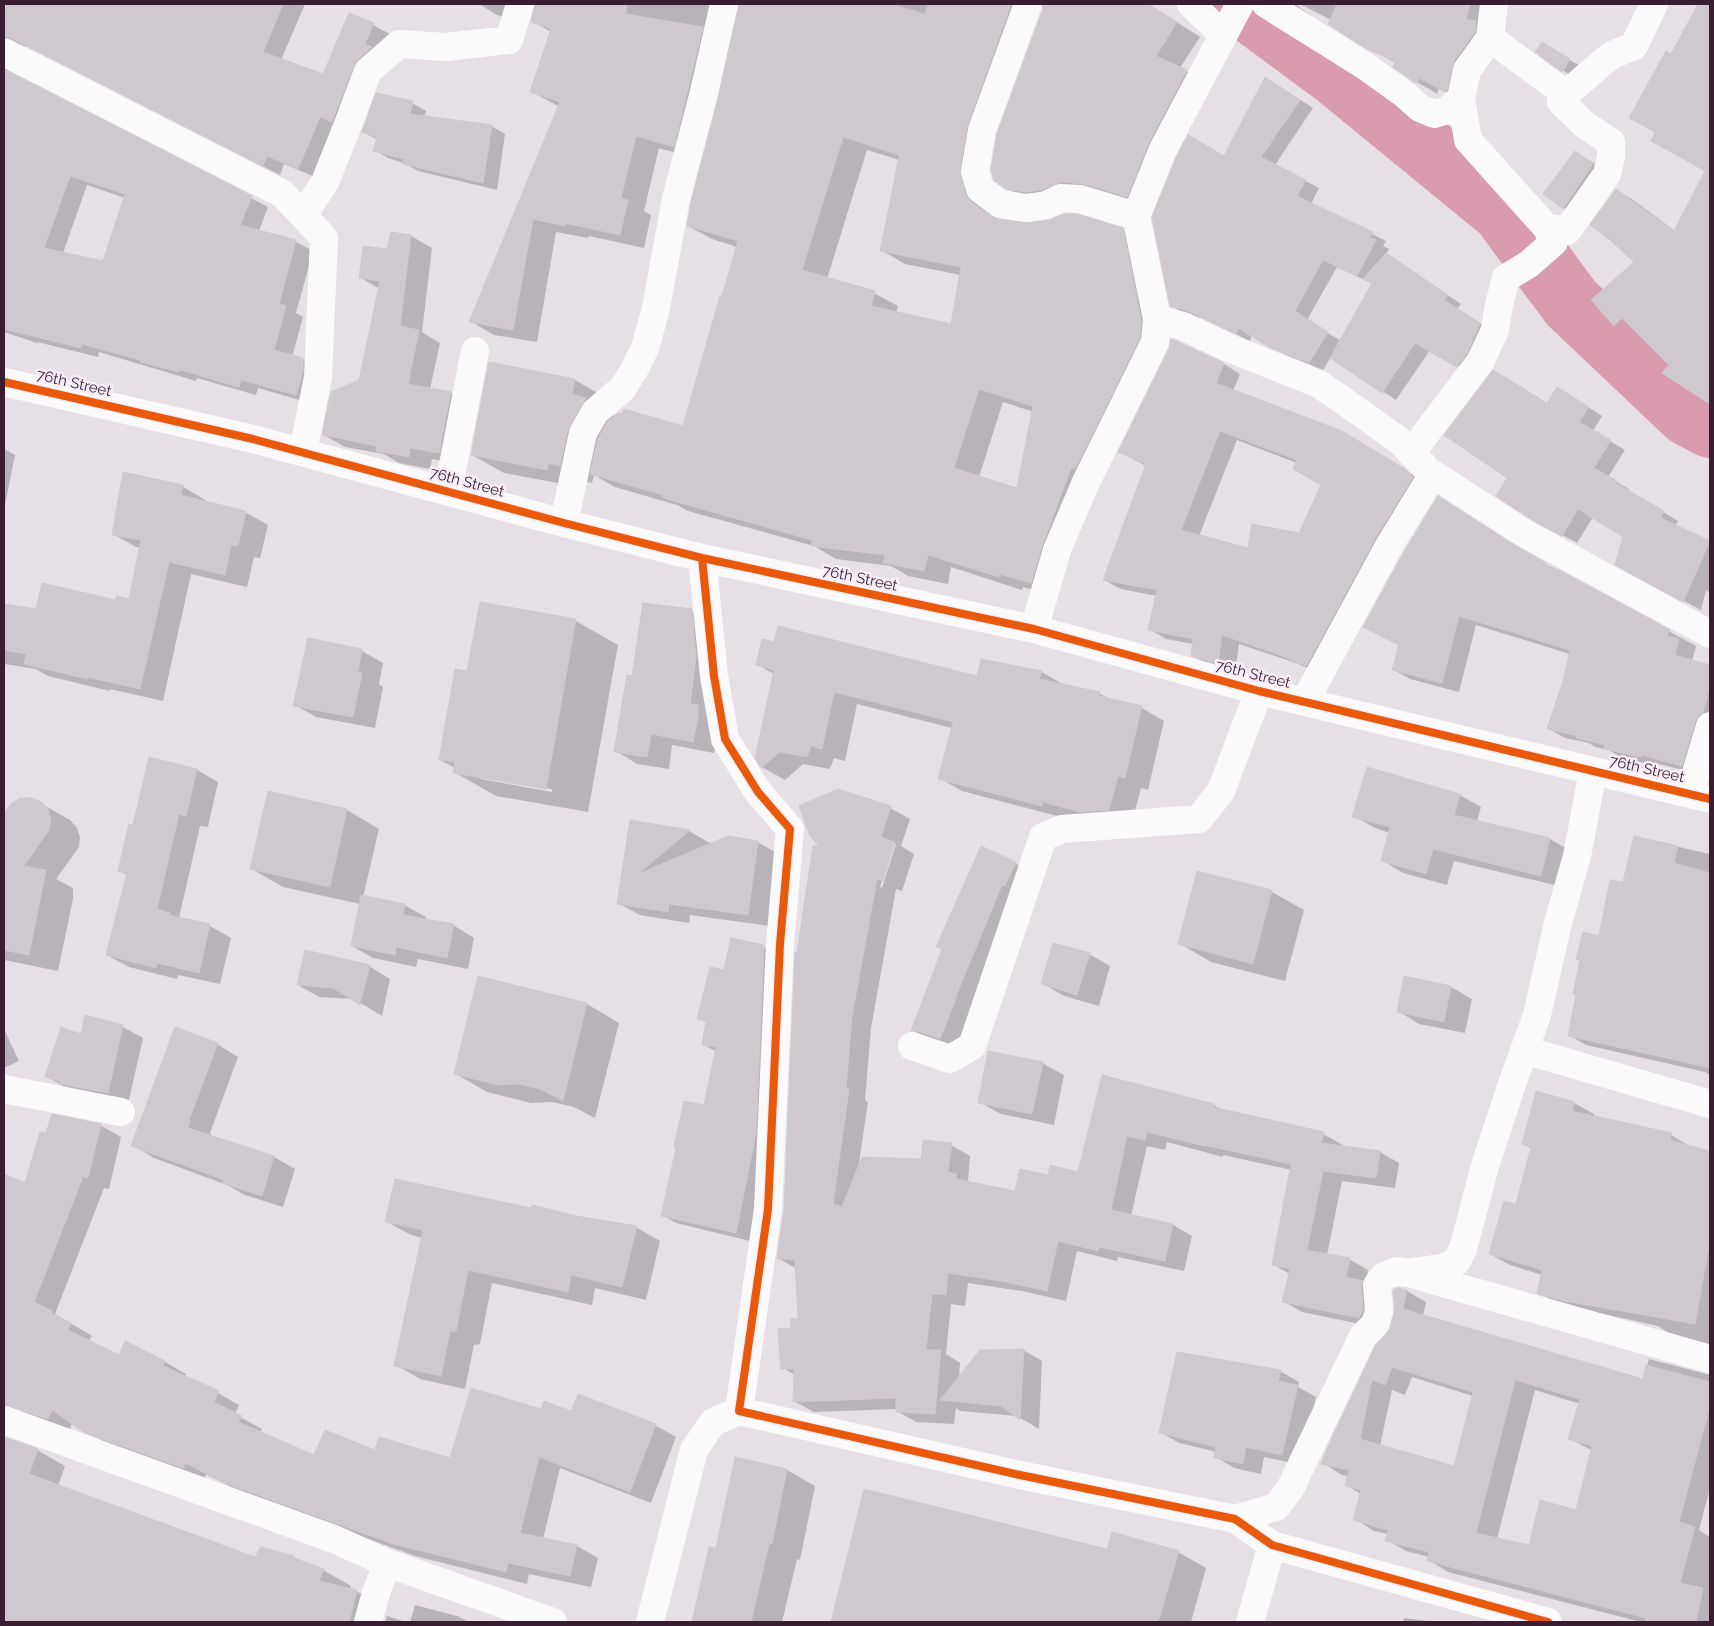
<svg xmlns="http://www.w3.org/2000/svg" width="1714" height="1626" viewBox="0 0 1714 1626" font-family="Raleway,sans-serif">
	<style>
		.shadow { fill: #0003; fill-rule: evenodd }
		.lines { fill: none; stroke-linecap: round; stroke-linejoin: round }
		.river { stroke: #d99cae; stroke-width: 64 }
		.building { fill: #cfc8cf; stroke: #cfc9cf; fill-rule: evenodd }
		.minor { stroke: #fbfafb; stroke-width: 28 }
		.cycleway-casing { stroke: #f7edf6; stroke-width: 11 }
		.cycleway { stroke: #e8590c; stroke-width: 8 }
		.labels { text-anchor: middle; stroke-width: 5; stroke-linejoin: round; paint-order: stroke }
		.street-label { font-size: 15px; fill: #3a1d31; stroke: #f7edf6 }
	</style>
	<rect width="100%" height="100%" fill="#e6e0e6"/>
	<path class="shadow" d="M4 4H305L281 60 324 76 373 25 390 34 315 177 284 164 280 175 29 47 22 46 13 48 5 63 8 71 268 207 259 231 296 242 313 251 296 313 303 317 292 357 303 360 320 369 313 404 258 388 256 395 197 378 196 381 99 352 98 357 37 342V343L4 332V111L55 139 4 83ZM87 185 125 198 104 262 63 253Z
		M479 4H1148L1200 37 1180 68 1210 85 1173 155 1151 210 1031 202 1007 188 1044 4 1037 12 991 138 983 183 988 208 994 216 1000 221 1028 225 1122 229 1146 243 1165 334 1095 480 1055 596 1023 587 1022 590 951 567 948 584 908 576 891 566 836 559 814 546 688 511 677 505 615 487 594 475 592 483 580 480 579 487 504 473 472 455 575 380 606 398 604 410 616 417 684 428 737 247 712 239 688 226 719 100 740 4 737 6 697 159 659 148 644 211 651 215 644 248 589 236 588 238 556 232 537 342 494 335 470 321 560 107 532 92 551 32 532 21 536 4 533 6 525 24 497 15ZM867 150 899 160 881 250 905 264 961 275 952 326 896 313 898 306 874 293 827 279ZM1003 402 1034 412 1018 490 979 477Z
		M1300 4H1496L1466 102 1439 88 1437 94 1436 93 1415 81 1396 63 1366 47 1331 20Z
		M1699 4H1710V402L1664 372 1670 365 1635 329 1630 333 1615 325 1635 262 1616 190 1632 199 1675 231 1707 171 1657 132 1672 56Z
		M1553 50 1580 66 1573 77 1537 52Z
		M1279 86 1313 108 1275 165 1319 188 1311 204 1386 241 1383 246 1389 249 1386 254 1461 304 1457 309 1494 332 1472 374 1430 350 1396 400 1331 357 1323 370 1284 354 1252 335 1250 341 1205 319 1185 314 1172 306 1224 157ZM1337 267 1373 284 1341 341 1307 320Z
		M412 103 426 111 424 117 491 126 505 134 497 190 418 171 404 163 388 158 375 150 378 140 363 132Z
		M1575 152 1597 165 1585 220 1564 208 1545 194Z
		M411 236 432 248 422 332 440 343 430 389 451 393 472 405 461 464 432 459 430 469 399 463 384 454 345 447 324 435 360 381 380 289 361 278 388 250Z
		M1224 364 1240 374 1233 391 1359 443 1423 481 1323 675 1296 663 1239 644 1235 672 1209 665 1192 655 1193 644 1166 639 1149 629 1157 596 1121 589 1104 580 1146 466 1120 452ZM1237 440 1297 463 1322 484 1300 534 1249 549 1199 536Z
		M1572 397 1602 416 1593 431 1625 450 1608 477 1629 489 1628 491 1678 521 1675 526 1710 542V593L1706 590 1701 610 1631 573 1624 536 1593 517 1577 543 1548 527V404Z
		M4 449 15 455 4 510Z
		M182 486 205 500V502L245 512 268 525 260 558 254 557 247 587 191 574 163 701 110 689V691L48 676 36 669 4 664V605L37 611 130 600 141 548 136 547 113 534Z
		M1527 554 1696 646 1692 661 1710 667V735L1699 774 1659 764 1658 766 1622 758 1609 750 1595 747 1589 743 1565 738 1549 729 1564 682 1570 654 1476 625 1459 692 1410 679 1394 670Z
		M481 603 576 621 618 645 588 812 496 796 454 772 455 768 440 760 468 672ZM481 777 552 789V792L481 779Z
		M691 611 713 623 719 730 714 753 672 745 669 769 637 764 616 751 633 678Z
		M309 640 362 651 383 663 379 684 383 687 375 728 316 717 295 705Z
		M757 664 978 677 1042 672 1064 685 1099 693 1111 700 1142 708 1164 721 1148 790 1141 788 1132 822 1104 824 1066 814 1065 818 962 791 939 778 952 728 857 704 845 761 834 758 830 769 803 764 785 780 762 767 775 675Z
		M1367 769 1460 795 1481 807 1477 821 1550 839 1571 851 1563 887 1454 861 1447 885 1403 873 1382 860 1390 833 1375 828 1354 816Z
		M197 770 218 782 208 827 200 826 179 918 210 926 231 938 220 984 178 975 177 979 129 967 107 955 127 875 119 870 134 826Z
		M269 793 347 810 379 829 363 897 404 905 426 917 425 920 453 925 474 938 468 969 418 959 416 967 373 958 352 946 360 904 283 887 252 869Z
		M40 803 70 820 77 828 80 837 79 847 56 879 73 888V899L58 971 4 960V863L17 865Z
		M890 808 910 819 901 846 914 854 902 891 896 889 871 1028 865 1100 868 1102 859 1163 922 1161 951 1145 970 1156 968 1181 972 1183 1016 1193 1049 1177 1079 1173 1103 1076 1214 1105 1223 1111 1323 1134 1343 1145 1342 1147 1380 1152 1399 1163 1395 1188 1342 1181 1327 1255 1349 1259 1368 1270 1366 1284 1379 1328 1302 1312 1283 1301 1290 1274 1274 1265 1292 1170 1223 1155V1157L1167 1142 1165 1150 1147 1146 1131 1216 1173 1225 1192 1236 1184 1271 1118 1257 1117 1261 1077 1251 1066 1301 1022 1291 968 1283 965 1306 951 1304 946 1354 960 1363 959 1378 1023 1350 1042 1361 1039 1429 1017 1416 960 1411 956 1408 954 1424 916 1422 897 1411V1409L814 1412 794 1401 795 1375 783 1368 792 1329 799 1320 797 1269 778 1258 785 1210 798 954 822 848ZM893 844H896L882 888 880 887Z
		M631 821 689 831 710 843 706 846 757 842 779 854 769 926 690 915 689 923 640 915 618 903Z
		M1635 837 1710 854V1075L1705 1072 1586 1045 1569 1035 1600 938 1624 883Z
		M1015 863 1036 875 961 1050 933 1042 912 1030 944 949Z
		M1198 872 1272 892 1304 910 1285 981 1211 962 1179 943Z
		M764 947 778 955 770 1141 750 1241 676 1223 662 1215 705 1107 717 1052 704 1045 707 1023 699 1018 725 971Z
		M1089 954 1110 966 1099 1006 1064 996 1042 983Z
		M369 966 390 979 382 1016 354 999 319 997 298 985Z
		M479 978 587 1004 619 1023 595 1118 574 1107 552 1102 531 1103 487 1092 456 1074Z
		M1451 987 1472 999 1465 1033 1419 1024 1398 1011Z
		M123 1027 143 1038 128 1104 67 1088 47 1077 82 1035Z
		M4 1029 19 1061 4 1068Z
		M217 1044 238 1057 210 1133 211 1134 210 1136 274 1157 295 1169 283 1207 245 1195 227 1185 154 1158 133 1145Z
		M1042 1063 1064 1075 1054 1125 1001 1114 979 1102Z
		M1574 1103 1594 1114 1593 1117 1671 1135 1691 1147 1710 1152V1348L1677 1338 1658 1326 1558 1304 1539 1293 1542 1275 1510 1265 1490 1254 1517 1206 1532 1149 1523 1144Z
		M100 1125 121 1137 109 1189 104 1188 55 1314 92 1336 89 1341 120 1356 126 1343 165 1362 186 1374 184 1377 218 1393 239 1405 235 1414 262 1429 260 1433 315 1456 376 1452 451 1459 542 1411 572 1413 655 1425 676 1437 651 1503 560 1468 543 1539 577 1546 598 1558 591 1587 529 1574 527 1584 415 1556 247 1495 206 1474 204 1479 108 1444 72 1423 70 1430 31 1417 10 1405 21 1382 4 1374V1187L8 1177 26 1184 47 1135Z
		M532 1210 636 1227 660 1241 646 1300 595 1288 592 1305 492 1283 480 1344 474 1345 465 1389 420 1379 396 1365 422 1238 411 1235 387 1222Z
		M1397 1289 1407 1291 1426 1302 1423 1316 1643 1380 1649 1359 1710 1375V1488L1699 1530 1710 1537V1622H1641L1448 1572 1429 1560V1557L1406 1551 1387 1540 1388 1534 1374 1531 1355 1519 1361 1494 1346 1485 1349 1476 1342 1475 1323 1463 1391 1329 1396 1310ZM1412 1377 1473 1396 1455 1468 1380 1446 1392 1390 1405 1395ZM1535 1390 1580 1404 1570 1439 1593 1451 1577 1511 1530 1547 1497 1539Z
		M1280 1371 1299 1382 1298 1387 1316 1397 1301 1465 1264 1457 1261 1474 1234 1468 1216 1457 1217 1452 1179 1443 1160 1432Z
		M4 1437 37 1450 65 1466 58 1486 256 1559 294 1557 305 1564 323 1570 351 1586 350 1590 356 1591 384 1607 381 1621 383 1622H4Z
		M736 1459 787 1470 815 1486 800 1560 797 1559 782 1622H693L710 1548 717 1550Z
		M1108 1550 1178 1552 1206 1568 1191 1622H836L833 1620Z
		M415 1605 457 1616 469 1622H410Z
		M387 1616 406 1622H385Z
		M1404 1618 1435 1622H1403Z"/>
	<g class="lines">
		<path class="river" d="M1241 4 1337 75 1503 211 1571 303 1688 414 1710 426"/>
	</g>
	<path class="building" d="M4 4H283L263 52 323 74 349 13 374 23 365 44 372 47 358 59 354 65 332 122 320 117 298 169 267 156 263 166 11 38 4 36Z
		M535 4H627L626 14 703 27 674 147 636 136 621 198 628 200 620 235 565 223V226L533 219 513 330 469 322 560 102 530 92 551 29 531 22Z
		M739 4H890L925 14 928 4H1011L967 127 960 169 965 193 971 202 991 216 998 219 1028 223 1049 220 1064 214H1077L1123 228 1141 320 1140 338 1075 469 1071 468 1042 546 1031 583 999 574V577L928 555 924 571 883 563 885 555 811 546 812 540 663 498V495L590 474 598 439 607 422 618 413 622 414 624 409 683 426 720 296H722L738 241 687 226 691 202 718 99ZM843 137 899 155 889 208 880 251 961 267 951 324 871 306 875 291 802 270ZM979 389 1033 406 1017 488 954 468Z
		M1043 4H1148L1177 22 1156 56 1187 70 1149 142 1127 197 1085 184 1062 182 1041 190 1026 192 1006 189 994 180 991 170 997 134 1043 9Z
		M1337 4H1470L1466 19 1476 21 1475 32 1454 61 1447 90 1445 92 1419 78 1417 83 1414 82 1393 67 1395 61 1365 48 1328 24Z
		M1698 4H1710V404L1662 373 1669 365 1622 318 1614 326 1591 300 1634 262 1610 240 1590 225 1616 189 1674 231 1705 171 1651 141 1655 132 1629 118 1666 51 1671 54Z
		M1542 42 1570 59 1562 72 1535 52Z
		M4 69 252 196 240 225 296 240 279 304 286 306 274 350 303 358V371L296 395 241 380 239 387 180 370 179 372 140 362V360L82 344 81 348 4 329ZM70 176 125 194 103 261 44 248Z
		M1265 77 1300 100 1261 157 1306 180 1297 196 1373 232 1370 238 1376 240 1357 276 1323 260 1295 311 1328 332 1309 363 1269 347 1238 328 1236 334 1190 312 1170 306 1152 217 1177 156 1188 135 1224 156Z
		M376 93 413 101 410 114 492 125 483 183 403 164 404 159 373 151 377 138 362 132Z
		M1575 151 1593 164 1563 209 1543 194Z
		M391 232 411 235 400 326 419 330 408 384 451 392 439 453 410 448 409 457 376 451 377 446 322 435 331 392 359 380 380 281 359 278 363 246 387 249Z
		M1386 253 1448 295 1444 300 1480 323 1467 354 1457 367 1415 343 1382 393 1330 358 1372 283 1363 279Z
		M1171 339 1224 363 1216 383 1342 431 1405 469 1413 477 1375 539 1306 666 1277 654 1222 635 1218 664 1191 656 1193 639 1148 630 1157 590 1103 580 1146 464 1118 452 1169 349ZM1220 431 1297 460 1293 469 1321 485 1299 533 1252 524 1248 548 1181 530Z
		M489 362 575 379 572 394 586 398 568 429 560 466 548 463 547 470 471 455Z
		M1493 370 1547 403 1557 387 1589 407 1579 422 1611 440 1594 468 1615 480 1614 482 1664 511 1661 518 1710 541 1683 602 1615 565 1623 537 1578 509 1562 536 1532 520 1496 496 1507 478 1444 435Z
		M123 472 183 485 181 495 246 511 238 546 231 545 225 575 169 562 140 689 87 677V679L24 664 26 654 4 650V604L36 609 42 583 116 600V596L129 599 141 540 112 535Z
		M1438 496 1516 546 1546 563 1545 565 1559 570 1670 630 1667 636 1679 639 1675 655 1710 665V686L1703 713 1699 715 1695 722 1682 766 1642 755 1641 757 1604 749 1605 745 1576 738 1577 736 1547 729 1563 681 1570 650 1459 616 1442 683 1392 670 1399 645 1363 627 1403 554Z
		M480 602 576 619 546 789 453 773 455 762 439 760 455 669 467 671Z
		M643 603 692 609 696 658 690 704 698 705V717L693 742 651 734 647 757 614 752 627 675 632 676Z
		M778 626 977 676 981 659 1042 671 1039 679 1100 692 1099 696 1142 706 1125 778 1118 776 1109 810 1080 812 1043 802 1042 806 938 779 953 722 834 692 822 749 811 746 807 757 780 752 761 768 755 758 774 670 756 665 762 639 774 642Z
		M308 638 362 649 358 672 362 673 353 717 293 706Z
		M149 757 197 769 186 816 179 814 157 909 170 913 169 915 210 924 199 973 157 963 156 968 106 955 127 873 118 871 129 824 133 825Z
		M1367 767 1460 794 1454 815 1550 838 1541 876 1433 849 1426 874 1381 861 1390 827 1352 817Z
		M838 789 891 806 881 837 895 842 883 881 877 879 852 1016 846 1089H849L833 1204 842 1207 862 1157 921 1159 923 1140 952 1143 948 1172 957 1174 956 1179 1015 1191 1020 1169 1048 1175 1050 1165 1078 1172 1102 1075 1214 1104 1213 1107 1324 1132 1321 1143 1380 1151 1376 1178 1323 1171 1307 1250 1350 1258 1346 1277 1363 1281 1361 1286 1363 1309 1359 1318 1282 1302 1290 1269 1272 1265 1291 1164 1204 1145V1146L1147 1132 1145 1140 1127 1136 1111 1210 1173 1224 1165 1261 1099 1247 1098 1251 1058 1241 1047 1291 1001 1281 948 1273 946 1295 932 1294 926 1350H941L935 1414 896 1412V1398L793 1402 794 1369H781L778 1329 791 1328 790 1319H798L795 1260 777 1259 784 1210 795 952 797 953 813 846H819L810 836 799 806Z
		M268 791 347 809 330 887 250 869Z
		M20 798H31L41 802 48 809 51 820 49 830 24 866 46 870 29 955 4 950V820L5 812 11 804Z
		M630 820 690 830 638 874 728 836 758 841 748 915 669 904 668 912 617 904Z
		M1634 836 1678 846 1674 863 1710 873V1068L1568 1036 1576 995 1573 994 1580 960 1576 959 1583 932 1599 936 1610 880 1623 882Z
		M981 846 1016 862 1005 886 1002 885 956 996H957L940 1039 917 1031H911L942 949 936 947Z
		M1197 871 1272 890 1253 964 1178 944Z
		M361 895 405 904 403 915 454 924 447 958 396 947 395 955 351 946Z
		M731 938 764 945 756 1133 736 1233 661 1216 676 1148 674 1147 684 1101 704 1105 716 1047 702 1045 706 1021 697 1019 710 967 724 970Z
		M1053 943 1090 953 1077 995 1041 984Z
		M305 950 370 965 360 1005 333 988 297 985Z
		M478 976 587 1003 563 1101 540 1089 519 1084 498 1085 454 1074Z
		M1404 976 1451 986 1444 1022 1397 1012Z
		M85 1015 123 1025 108 1093 60 1084 61 1082 45 1077 61 1027 81 1034Z
		M175 1027 218 1043 189 1120 190 1121 188 1128 274 1156 262 1196 222 1183 224 1180 131 1146Z
		M988 1051 1043 1062 1032 1114 978 1103Z
		M1536 1091 1575 1102 1572 1111 1672 1133 1670 1140 1710 1151V1240L1695 1324 1565 1301 1537 1294 1542 1270 1489 1254 1504 1201 1516 1204 1531 1147 1522 1144Z
		M52 1114 101 1124 88 1178 83 1177 34 1302 52 1311 51 1313 71 1323 68 1330 119 1355 125 1341 165 1361 163 1366 219 1391 214 1402 242 1416 238 1422 314 1455 325 1430 375 1450 379 1437 450 1458 471 1388 541 1409 544 1401 571 1411 578 1394 656 1424 630 1492 539 1457 520 1533 577 1545 570 1576 508 1563 506 1572 393 1544 225 1483 185 1463 183 1468 85 1433 52 1410 48 1419 4 1405V1174L25 1183 40 1132 46 1133Z
		M395 1179 531 1208 532 1205 576 1216 637 1226 622 1287 571 1275 568 1292 468 1270 456 1331H450L441 1376 394 1366 423 1230 385 1222Z
		M1397 1288 1407 1290 1403 1309 1643 1379 1646 1365 1710 1382V1406L1679 1522 1695 1527 1680 1583 1703 1588 1696 1622H1646V1618L1427 1561 1429 1552 1385 1541 1388 1530 1353 1520 1361 1490 1345 1486 1349 1470 1321 1464 1331 1440 1376 1345 1390 1329 1395 1310 1393 1290ZM1392 1367 1473 1392 1454 1466 1360 1439 1372 1380 1385 1385ZM1515 1380 1580 1399 1568 1439 1592 1446 1576 1510 1540 1500 1529 1545 1476 1533Z
		M1024 1349 1020 1420 1001 1406 940 1400 980 1350Z
		M1177 1352 1281 1370 1278 1381 1298 1385 1282 1455 1246 1447 1243 1464 1214 1458 1216 1447 1159 1433Z
		M4 1437 38 1449 29 1474 255 1557 261 1547 294 1556V1558L324 1569 319 1581 357 1590 349 1622H4Z
		M735 1457 787 1469 772 1544H769L751 1622H692L709 1547 716 1548Z
		M864 1489 1107 1549 1112 1532 1179 1551 1158 1622H831Z"/>
	<g class="lines">
		<path class="minor" d="M1028 4 982 130 975 171 980 189 1000 204 1026 208 1046 205 1061 198 1080 199 1136 216
			M1191 4 1223 35
			M1266 4 1365 66 1404 94 1420 108 1434 114 1448 110 1461 98 1467 70 1490 38 1494 4
			M1490 38 1566 94
			M4 52 283 194 324 238 318 377 303 452
			M303 215 325 182 347 127 368 71 399 44 446 47 509 40 520 4
			M1546 227 1567 231 1607 174 1611 157V142L1585 125 1561 102 1566 94 1596 68 1612 55 1634 46 1654 4
			M1157 319 1183 326 1229 348 1319 384 1361 413 1401 442 1423 465
			M4 382 253 439 564 523 702 558 1034 629 1259 691 1710 799
			M1411 453 1480 362 1495 330 1499 305 1506 278 1529 264 1554 242 1546 227 1468 140 1461 98
			M448 491 475 351
			M564 523 583 433 595 412 623 388 634 370 645 348 656 308 676 199 703 96 724 4
			M702 558 714 676 725 739 758 792 790 829 780 944 768 1209 739 1411 1020 1475 1235 1519 1272 1545 1548 1622
			M1034 629 1057 550 1086 482 1155 342 1157 319 1136 216 1163 149 1240 4
			M1305 701 1389 546 1433 474 1524 533 1710 634
			M1690 793 1710 726
			M912 1046 950 1059 972 1046 1043 837 1062 829 1199 819 1221 791 1259 691
			M1524 1050 1710 1104
			M4 1089 121 1112
			M1415 1275 1710 1359
			M4 1420 334 1539 387 1563 553 1622
			M1235 1519 1276 1507 1290 1489 1363 1336 1375 1324 1379 1311 1377 1285 1384 1276 1397 1271 1406 1273 1441 1268 1456 1262 1463 1249 1485 1166 1512 1084 1537 1015 1558 923 1577 856 1593 771
			M368 1622 376 1593 387 1563
			M650 1622 694 1450 713 1422 739 1411
			M1250 1622 1272 1545"/>
		<defs>
			<path id="cycleway" d="M4 382 253 439 564 523 702 558 1034 629 1259 691 1710 799
				M702 558 714 676 725 739 758 792 790 829 780 944 768 1209 739 1411 1020 1475 1235 1519 1272 1545 1548 1622"/>
		</defs>
		<use href="#cycleway" class="cycleway-casing"/>
		<use href="#cycleway" class="cycleway"/>
	</g>
	<g class="labels">
		<g class="street-label">
			<text transform="translate(74 383) rotate(13)" y="5">76th Street</text>
			<text transform="translate(467 482) rotate(15)" y="5">76th Street</text>
			<text transform="translate(860 578) rotate(12)" y="5">76th Street</text>
			<text transform="translate(1253 674) rotate(14)" y="5">76th Street</text>
			<text transform="translate(1647 769) rotate(13)" y="5">76th Street</text>
		</g>
	</g>
	<rect width="1714" height="1626" fill="none" stroke="#3a1d31" stroke-width="10"/>
</svg>
